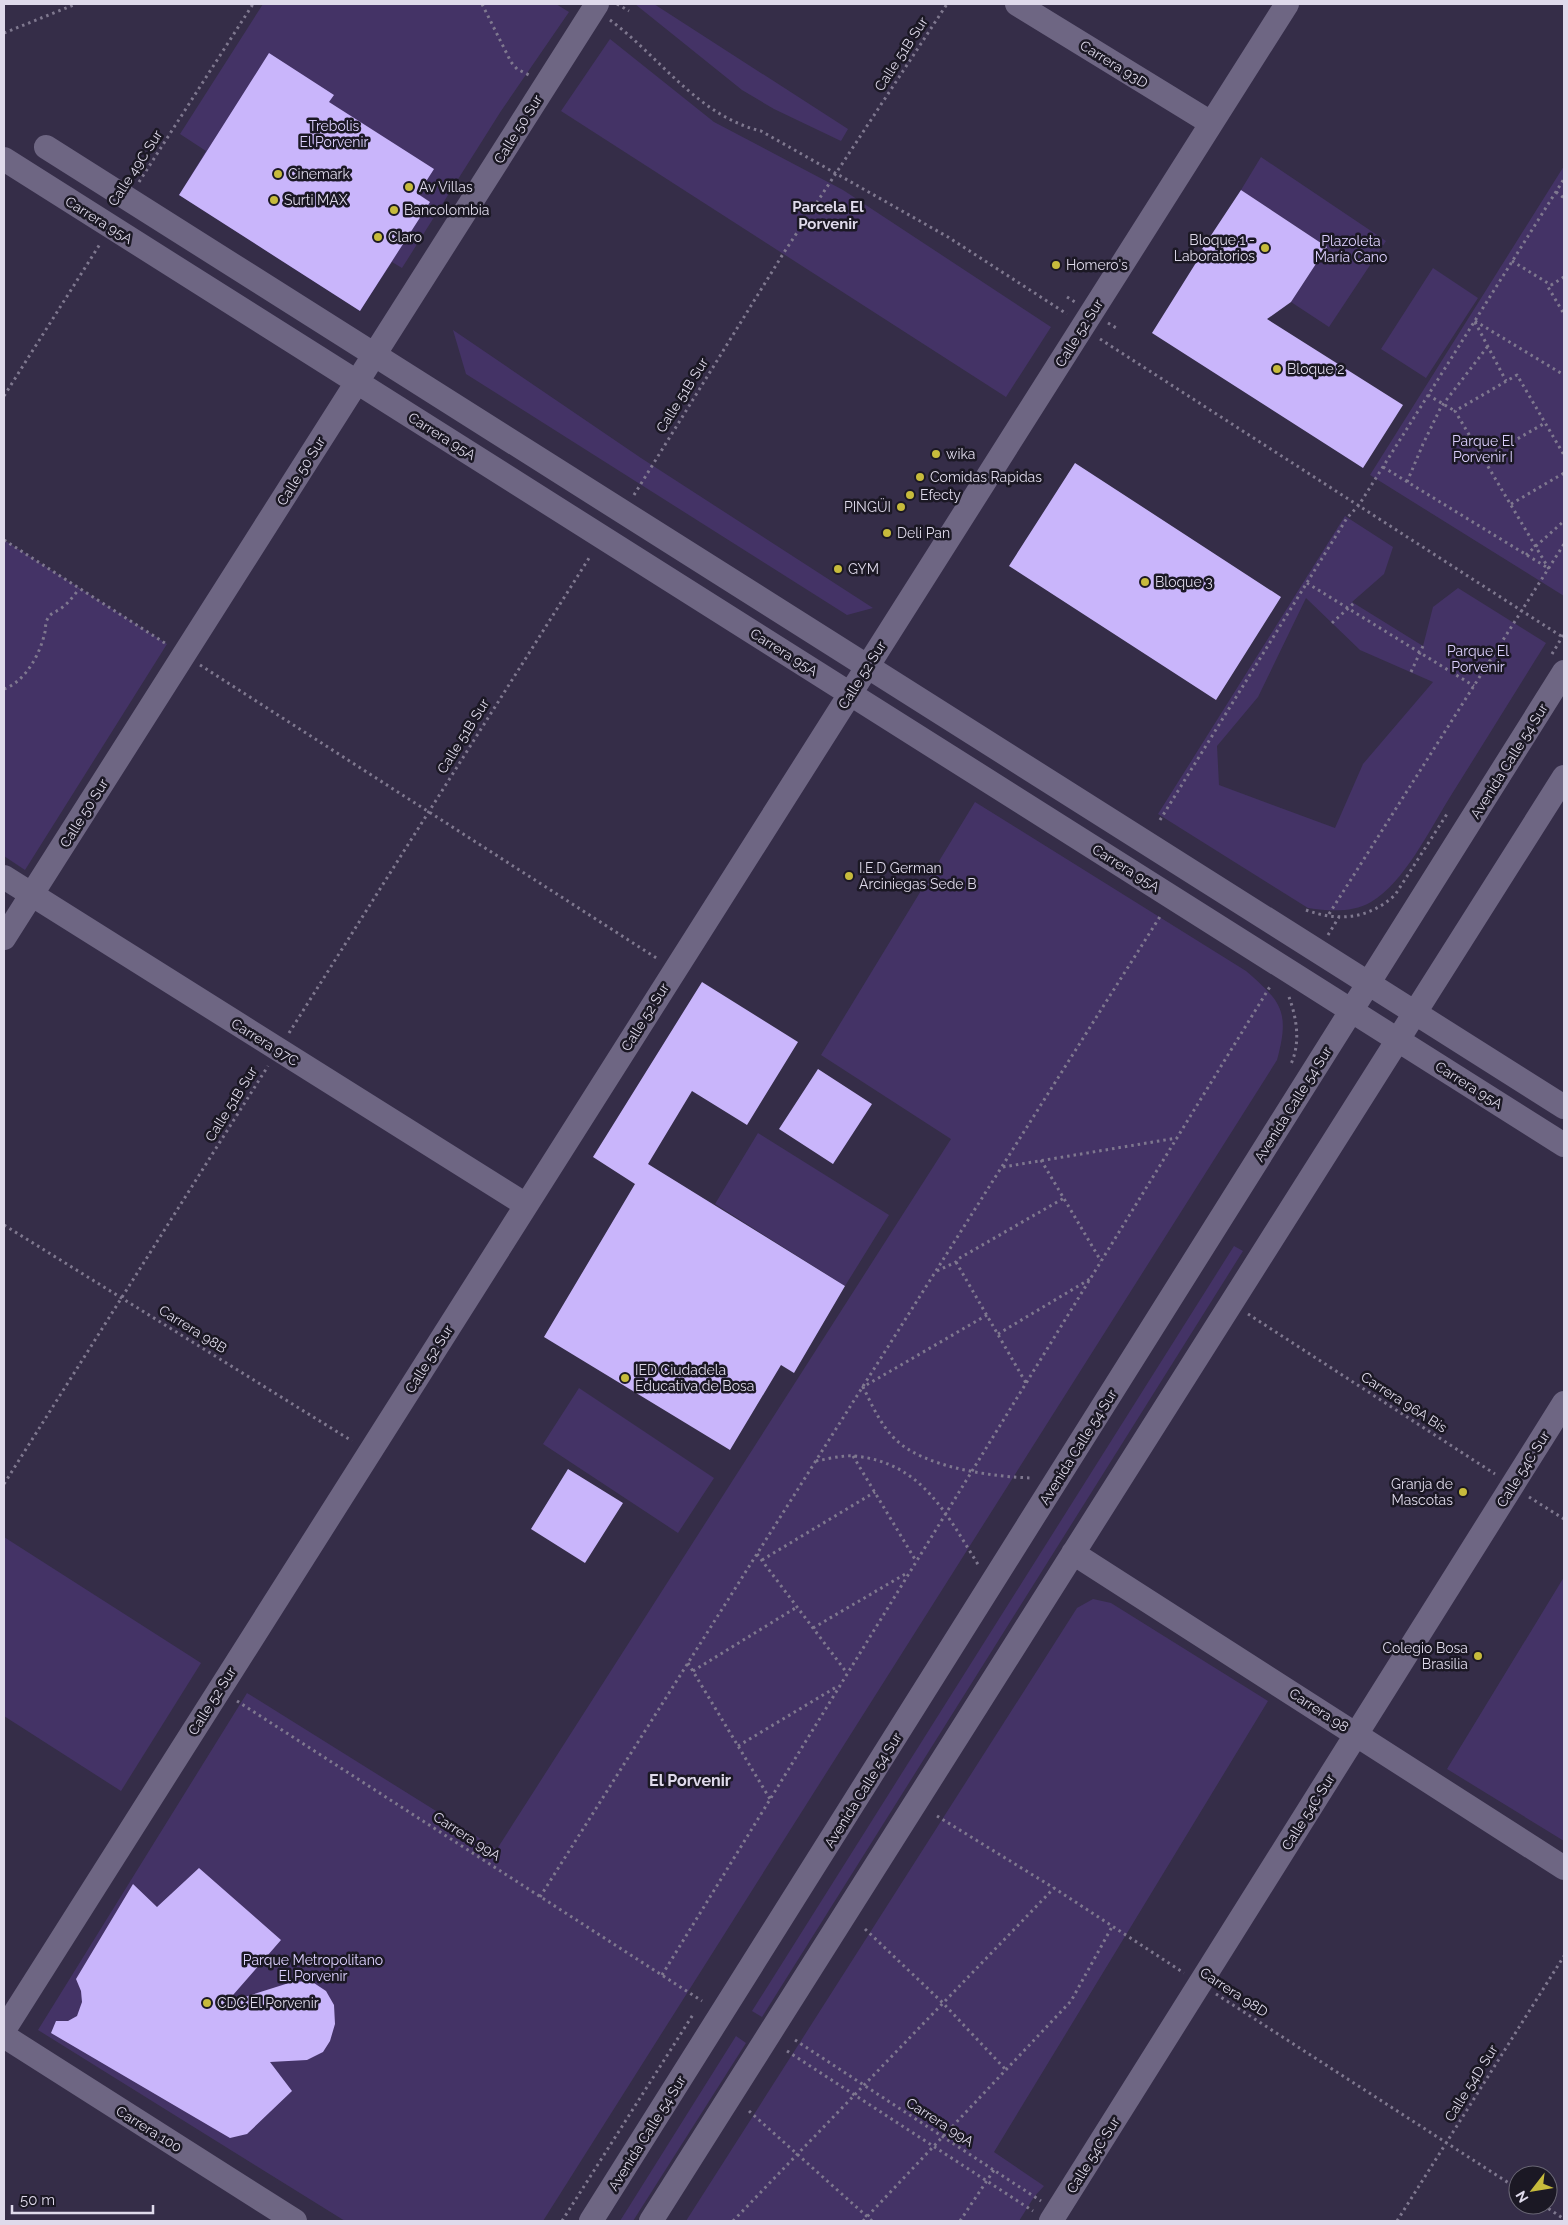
<svg xmlns="http://www.w3.org/2000/svg" width="1568" height="2225" viewBox="0 0 1568 2225" font-family="Raleway,sans-serif">
	<style>
		.green { fill: #436; fill-rule: evenodd }
		.building { fill: #c9b5fb }
		.lines { fill: none; stroke-linecap: round; stroke-linejoin: round }
		.path { stroke: #7f788f; stroke-width: 3; stroke-dasharray: 2.5 4; stroke-linecap: butt }
		.minor { stroke: #6e6683; stroke-width: 24 }
		.poi-dot { fill: #c7bb3c; stroke: #1b1824; stroke-width: 2 }
		.labels { text-anchor: middle; stroke-width: 5; stroke-linejoin: round; paint-order: stroke }
		.street-label { font-size: 14px; fill: #dfdaeb; stroke: #1b1824 }
		.park-label { font-size: 14px; fill: #ddd1fe; stroke: #1b1824 }
		.poi-label { font-size: 14px; fill: #dfdaeb; stroke: #1b1824; text-anchor: start }
		.neighbourhood-label { font-size: 15px; font-weight: bold; fill: #dfdaeb; stroke: #1b1824 }
		.quarter-label { font-size: 16px; font-weight: bold; fill: #dfdaeb; stroke: #1b1824 }
	</style>
	<rect width="100%" height="100%" fill="#352d48"/>
	<path class="green" d="M263 4H556L569 12 501 111 402 268 392 262 360 311 179 195 206 151 180 134Z
		M635 4H654L848 129 841 141 774 109 742 90Z
		M610 39 714 122 843 190 1051 327 1006 397 561 111Z
		M1261 157 1386 241 1329 327 1291 302 1327 247 1241 190Z
		M1564 166V596L1370 475Z
		M1433 268 1478 298 1426 378 1381 349Z
		M453 330 641 458 873 608 847 615 466 374Z
		M1345 516 1393 547 1384 574 1352 602 1423 646 1433 607 1458 588 1546 643C1514 694 1482 746 1450 797 1430 829 1404 883 1371 902 1352 913 1329 911 1308 908L1158 814ZM1306 598 1360 650 1433 682 1363 764 1335 828 1219 785 1217 746 1258 697Z
		M4 540 167 644 25 870 4 856Z
		M975 802 1246 971C1282 1002 1290 1012 1277 1060L543 2221H345L38 2030 247 1693 497 1849 951 1139 821 1055Z
		M758 1133 889 1215 845 1286 715 1204Z
		M1234 1246 1243 1251 762 2017 752 2011Z
		M579 1388 714 1478 678 1533 543 1444Z
		M4 1537 201 1663 121 1791 4 1716Z
		M1564 1577V1841L1447 1769Z
		M1093 1599 1111 1603 1268 1701 994 2152 1044 2186 1034 2197 1019 2221H686L1077 1608Z
		M736 2036 746 2043 633 2221H620Z"/>
	<path class="building" d="M269 53 334 95 329 102 434 169 418 194 430 202 360 311 179 195Z
		M1241 190 1327 247 1291 302 1267 319 1403 405 1363 468 1152 333 1204 250 1202 249Z
		M1075 463 1281 597 1216 700 1009 566Z
		M702 982 798 1042 747 1125 692 1091 648 1164 845 1286 794 1373 781 1365 730 1450 544 1337 635 1184 593 1157Z
		M818 1069 872 1104 833 1164 779 1129Z
		M568 1469 623 1503 585 1563 531 1529Z
		M199 1868 281 1940 226 2003 292 1982 311 1981 326 1991 334 2005 335 2024 330 2041 323 2052 307 2060 270 2062 292 2091 247 2134 230 2138 51 2033 56 2021H68L77 2016 82 2002 81 1991 76 1979 133 1884 157 1907Z"/>
	<g class="lines">
		<path class="path" d="M482 4 511 62 517 69 529 75
			M617 4 629 11
			M610 20C660 57 698 116 761 131L948 237 1067 314
			M4 33 76 4
			M139 182 253 4
			M1556 192 1564 198
			M1512 261 1551 285
			M1564 277 1548 287 1564 314
			M1067 297 1075 302
			M1475 321 1564 375
			M1475 322 1506 381
			M1108 323 1118 329
			M1100 339 1564 638
			M1428 395 1455 411
			M4 396 100 244
			M1484 458 1545 423
			M1383 467 1548 568
			M1407 482 1423 444 1441 407 1488 346
			M634 495 783 254 947 4
			M1511 504 1564 473
			M4 540 168 645
			M1526 555 1564 521
			M1549 569 1455 411 1517 375 1564 455
			M1307 583 1474 686
			M1332 623 1354 603
			M1552 654 1564 634
			M200 665 658 959
			M1411 672 1423 646
			M4 689C26 681 40 654 45 632 46 628 45 623 47 620 50 612 58 612 64 606 70 601 75 594 79 589
			M1160 820 1347 518 1359 505 1564 179
			M1306 910C1338 922 1369 919 1395 895L1447 814
			M1329 914 1564 544
			M1328 935 1339 917
			M1289 997C1297 1019 1301 1044 1290 1066
			M289 1033 591 555
			M1041 1160 1101 1261
			M1003 1167 1177 1138
			M4 1225 352 1441
			M956 1262 1026 1383
			M937 1271 956 1262 958 1259 1064 1198
			M1248 1314 1495 1474
			M987 1315 863 1387C872 1405 880 1424 895 1439 924 1468 994 1477 1033 1478
			M998 1334 1090 1279
			M853 1456 916 1561
			M816 1461C828 1459 842 1455 854 1456 922 1462 947 1515 979 1566
			M4 1484 268 1066
			M1529 1497 1564 1519
			M757 1554 847 1673
			M762 1560 875 1492
			M813 1628 907 1573
			M688 1663 770 1799
			M693 1671 797 1607
			M237 1701 702 2001
			M738 1746 838 1686
			M937 1816 1054 1888 1184 1973
			M540 1897 1161 915
			M865 1929 943 2003 1006 2070
			M662 1975 1271 985
			M1216 1994 1518 2189
			M795 2040 1041 2201
			M787 2051 1033 2211
			M749 2111 872 2221
			M1543 2205 1564 2219
			M562 2221 694 2013
			M733 2221 1054 1888
			M863 2221 1071 2001 1113 1925
			M960 2221 994 2170
			M1397 2221 1564 1956"/>
		<path class="minor" d="M1017 4 1211 123
			M46 147 1564 1107
			M4 159 1564 1145
			M4 877 526 1205
			M4 938 597 4
			M1073 1553 1564 1868
			M4 2030 1287 4
			M4 2036 295 2221
			M591 2221 1564 672
			M651 2221 1564 777
			M1051 2221 1564 1403"/>
	</g>
	<g class="poi-dot">
		<circle cx="278" cy="174" r="5"/>
		<circle cx="409" cy="187" r="5"/>
		<circle cx="274" cy="200" r="5"/>
		<circle cx="394" cy="210" r="5"/>
		<circle cx="378" cy="237" r="5"/>
		<circle cx="1265" cy="248" r="5"/>
		<circle cx="1056" cy="265" r="5"/>
		<circle cx="1277" cy="369" r="5"/>
		<circle cx="936" cy="454" r="5"/>
		<circle cx="920" cy="477" r="5"/>
		<circle cx="910" cy="495" r="5"/>
		<circle cx="901" cy="507" r="5"/>
		<circle cx="887" cy="533" r="5"/>
		<circle cx="838" cy="569" r="5"/>
		<circle cx="1145" cy="582" r="5"/>
		<circle cx="849" cy="876" r="5"/>
		<circle cx="625" cy="1378" r="5"/>
		<circle cx="1463" cy="1492" r="5"/>
		<circle cx="1478" cy="1656" r="5"/>
		<circle cx="207" cy="2003" r="5"/>
	</g>
	<g class="labels">
		<g class="street-label">
			<text transform="translate(901 54) rotate(-57)" y="5">Calle 51B Sur</text>
			<text transform="translate(1114 64) rotate(32)" y="5">Carrera 93D</text>
			<text transform="translate(518 129) rotate(-58)" y="5">Calle 50 Sur</text>
			<text transform="translate(135 168) rotate(-57)" y="5">Calle 49C Sur</text>
			<text transform="translate(99 220) rotate(32)" y="5">Carrera 95A</text>
			<text transform="translate(1079 333) rotate(-58)" y="5">Calle 52 Sur</text>
			<text transform="translate(682 395) rotate(-58)" y="5">Calle 51B Sur</text>
			<text transform="translate(442 436) rotate(32)" y="5">Carrera 95A</text>
			<text transform="translate(301 471) rotate(-58)" y="5">Calle 50 Sur</text>
			<text transform="translate(784 652) rotate(32)" y="5">Carrera 95A</text>
			<text transform="translate(862 675) rotate(-58)" y="5">Calle 52 Sur</text>
			<text transform="translate(463 736) rotate(-58)" y="5">Calle 51B Sur</text>
			<text transform="translate(1509 761) rotate(-58)" y="5">Avenida Calle 54 Sur</text>
			<text transform="translate(84 813) rotate(-58)" y="5">Calle 50 Sur</text>
			<text transform="translate(1126 868) rotate(32)" y="5">Carrera 95A</text>
			<text transform="translate(645 1017) rotate(-58)" y="5">Calle 52 Sur</text>
			<text transform="translate(265 1042) rotate(32)" y="5">Carrera 97C</text>
			<text transform="translate(1469 1085) rotate(32)" y="5">Carrera 95A</text>
			<text transform="translate(231 1104) rotate(-58)" y="5">Calle 51B Sur</text>
			<text transform="translate(1293 1104) rotate(-58)" y="5">Avenida Calle 54 Sur</text>
			<text transform="translate(193 1329) rotate(32)" y="5">Carrera 98B</text>
			<text transform="translate(429 1359) rotate(-58)" y="5">Calle 52 Sur</text>
			<text transform="translate(1404 1402) rotate(33)" y="5">Carrera 96A Bis</text>
			<text transform="translate(1078 1447) rotate(-58)" y="5">Avenida Calle 54 Sur</text>
			<text transform="translate(1523 1469) rotate(-58)" y="5">Calle 54C Sur</text>
			<text transform="translate(212 1701) rotate(-58)" y="5">Calle 52 Sur</text>
			<text transform="translate(1319 1710) rotate(33)" y="5">Carrera 98</text>
			<text transform="translate(863 1790) rotate(-58)" y="5">Avenida Calle 54 Sur</text>
			<text transform="translate(1308 1812) rotate(-58)" y="5">Calle 54C Sur</text>
			<text transform="translate(467 1836) rotate(33)" y="5">Carrera 99A</text>
			<text transform="translate(1234 1992) rotate(33)" y="5">Carrera 98D</text>
			<text transform="translate(1471 2083) rotate(-58)" y="5">Calle 54D Sur</text>
			<text transform="translate(940 2122) rotate(33)" y="5">Carrera 99A</text>
			<text transform="translate(149 2129) rotate(32)" y="5">Carrera 100</text>
			<text transform="translate(647 2133) rotate(-58)" y="5">Avenida Calle 54 Sur</text>
			<text transform="translate(1093 2155) rotate(-58)" y="5">Calle 54C Sur</text>
		</g>
		<g class="park-label">
			<text x="334" y="131">Trebolis<tspan x="334" dy="16">El Porvenir</tspan></text>
			<text x="1351" y="246">Plazoleta<tspan x="1351" dy="16">María Cano</tspan></text>
			<text x="1483" y="446">Parque El<tspan x="1483" dy="16">Porvenir I</tspan></text>
			<text x="1478" y="656">Parque El<tspan x="1478" dy="16">Porvenir</tspan></text>
			<text x="313" y="1965">Parque Metropolitano<tspan x="313" dy="16">El Porvenir</tspan></text>
		</g>
		<g class="poi-label">
			<text x="288" y="179">Cinemark</text>
			<text x="419" y="192">Av Villas</text>
			<text x="284" y="205">Surti MAX</text>
			<text x="404" y="215">Bancolombia</text>
			<text x="388" y="242">Claro</text>
			<text x="1255" y="245" text-anchor="end">Bloque 1 -<tspan x="1255" dy="16">Laboratorios</tspan></text>
			<text x="1066" y="270">Homero's</text>
			<text x="1287" y="374">Bloque 2</text>
			<text x="946" y="459">wika</text>
			<text x="930" y="482">Comidas Rapidas</text>
			<text x="920" y="500">Efecty</text>
			<text x="891" y="512" text-anchor="end">PINGÜI</text>
			<text x="897" y="538">Deli Pan</text>
			<text x="848" y="574">GYM</text>
			<text x="1155" y="587">Bloque 3</text>
			<text x="859" y="873">I.E.D German<tspan x="859" dy="16">Arciniegas Sede B</tspan></text>
			<text x="635" y="1375">IED Ciudadela<tspan x="635" dy="16">Educativa de Bosa</tspan></text>
			<text x="1453" y="1489" text-anchor="end">Granja de<tspan x="1453" dy="16">Mascotas</tspan></text>
			<text x="1468" y="1653" text-anchor="end">Colegio Bosa<tspan x="1468" dy="16">Brasilia</tspan></text>
			<text x="217" y="2008">CDC El Porvenir</text>
		</g>
		<g class="neighbourhood-label">
			<text x="828" y="212">Parcela El<tspan x="828" dy="17">Porvenir</tspan></text>
		</g>
		<g class="quarter-label">
			<text x="690" y="1786">El Porvenir</text>
		</g>
	</g>
	<rect width="1568" height="2225" fill="none" stroke="#dfdaeb" stroke-width="10"/>
	<g transform="translate(1533 2190) rotate(239)"><circle r="24" fill="#1b1824" stroke="#696674"/>
	<path d="M0-4L9 19L0 12L-9 19Z" fill="#c7bb3c"/>
	<text y="-8" font-size="14" font-weight="bold" text-anchor="middle" fill="#dfdaeb">N</text>
	</g>
	<path d="M12 2205v8h141v-8" fill="none" stroke="#dfdaeb" stroke-width="2.5"/>
	<text x="20" y="2205" font-size="15" fill="#dfdaeb" stroke="#1b1824" stroke-width="4" paint-order="stroke">50 m</text>
</svg>
